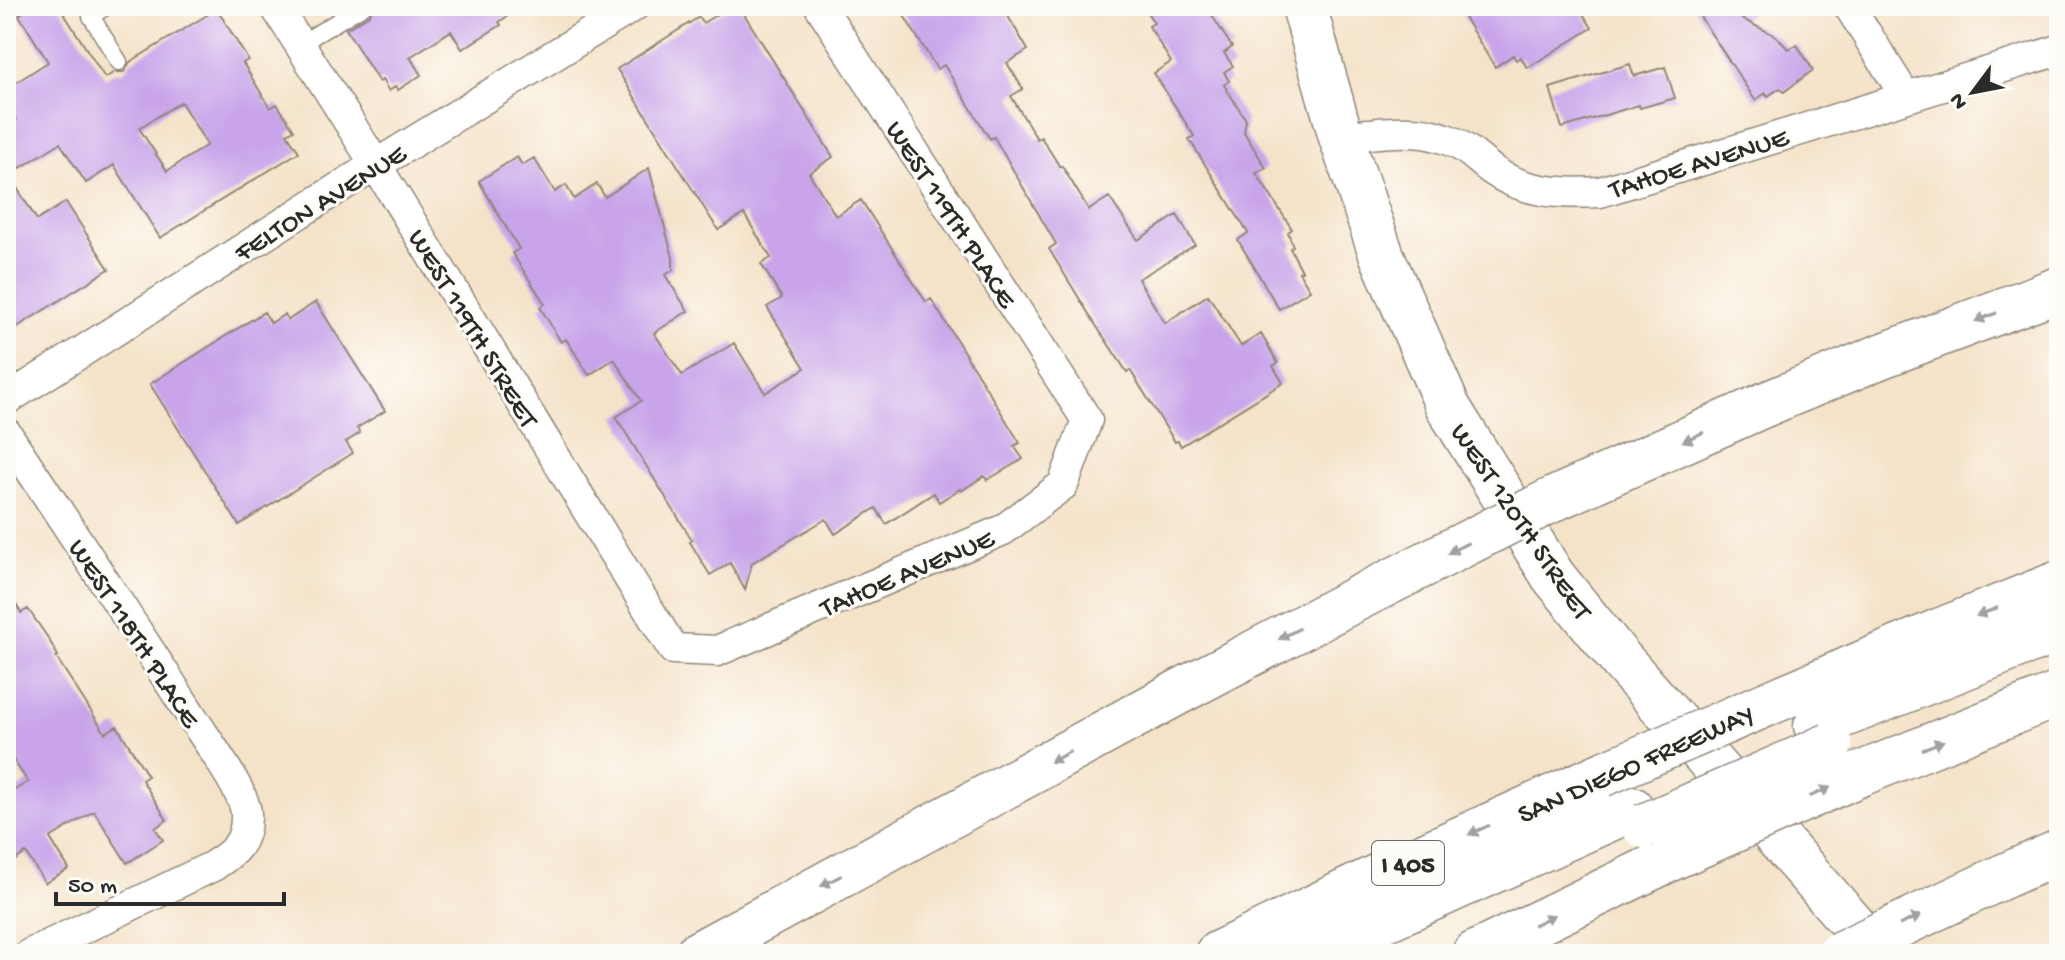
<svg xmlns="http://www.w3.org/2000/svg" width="2065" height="960" viewBox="0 0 2065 960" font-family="'Gochi Hand',sans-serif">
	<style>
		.building { fill: #c9a4ea; fill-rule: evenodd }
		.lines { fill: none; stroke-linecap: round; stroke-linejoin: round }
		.lane-casing { stroke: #90877a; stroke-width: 19 }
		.street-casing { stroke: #90877a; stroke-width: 33 }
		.secondary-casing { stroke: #90877a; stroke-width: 47 }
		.highway-casing { stroke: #90877a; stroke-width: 47 }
		.lane { stroke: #fff; stroke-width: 16 }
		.street { stroke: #fff; stroke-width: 30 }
		.secondary { stroke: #fff; stroke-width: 44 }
		.highway { stroke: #fff; stroke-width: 44 }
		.highway-bridge-casing { stroke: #90877a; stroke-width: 47; stroke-linecap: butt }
		.highway-bridge { stroke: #fff; stroke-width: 44 }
		.oneway { fill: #a0a0a0 }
		.labels { text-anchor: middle; stroke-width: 6; stroke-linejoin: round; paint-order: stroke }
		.shield { fill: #fdfcf7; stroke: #6a6a68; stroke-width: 2 }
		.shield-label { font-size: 26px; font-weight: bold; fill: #2b2b2b }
		.street-label { font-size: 28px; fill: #2b2b2b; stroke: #fdfcf7 }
	</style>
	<rect width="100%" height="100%" fill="#fdfcf7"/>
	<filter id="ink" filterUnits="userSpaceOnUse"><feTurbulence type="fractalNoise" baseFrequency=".0125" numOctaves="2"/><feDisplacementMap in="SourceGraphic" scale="16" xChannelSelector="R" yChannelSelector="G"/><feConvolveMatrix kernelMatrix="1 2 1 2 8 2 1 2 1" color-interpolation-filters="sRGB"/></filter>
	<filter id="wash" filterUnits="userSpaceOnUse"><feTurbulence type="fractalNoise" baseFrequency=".006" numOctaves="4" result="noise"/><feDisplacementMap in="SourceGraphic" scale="32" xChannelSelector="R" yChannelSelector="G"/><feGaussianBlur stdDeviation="1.8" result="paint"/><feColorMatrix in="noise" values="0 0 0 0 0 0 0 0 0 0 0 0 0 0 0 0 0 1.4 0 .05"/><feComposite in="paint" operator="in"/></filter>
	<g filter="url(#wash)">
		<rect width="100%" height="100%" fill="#f5e3c9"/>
		<g id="blocks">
			<path class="building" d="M33 6H59L105 78 115 72H124L130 62 217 9 248 60 243 63 270 108 277 104 294 130 287 134 299 152 160 238 114 165 86 183 60 143 9 175 37 220 66 202 109 269 6 334V126L16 120 6 105V89L48 62 19 15ZM181 102 207 145 167 171 139 128Z
				M374 6H523L499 22 501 25 462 49 451 31 410 57 421 75 398 90 396 86 389 91 382 80 379 82 346 29 369 15Z
				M731 6H739L833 157 809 173 836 216 861 200 926 302 931 299 959 344 1020 443 1014 446 1023 459 987 480 984 476 961 491 960 489 939 502 934 493 886 524 876 508 835 534 826 519 752 563 745 590 730 563 710 575 690 542 692 540 616 417 641 401 614 359 589 375 566 339 561 342 540 307 545 304 512 253 519 249 479 181 517 157 522 165 534 158 555 192 566 185 574 199 597 184 605 197 649 168 673 258V270L665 275 688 311 654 333 682 375 734 343 765 393 805 368 767 307 782 298 761 264 771 258 744 214 718 230 617 69 699 17 703 23Z
				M898 6H1002L1028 50 1007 63 1023 89 1011 96 1037 139 1041 137 1060 167 1062 166 1089 210 1109 197 1138 240 1177 215 1195 245 1138 279 1165 323 1208 295 1241 346 1261 334 1278 363 1273 366 1283 383 1181 446 1178 441 1175 442 1130 370 1127 372 1095 324 1049 249 1056 244 994 137 990 139 944 65 937 69Z
				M1143 6H1206L1232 47 1224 53 1233 66 1224 72 1229 81 1224 85 1246 120 1244 132 1266 168 1256 173 1292 229 1288 232 1293 246 1290 248 1302 271 1299 272 1310 290 1279 309 1238 240 1248 233 1189 139 1194 136 1154 73 1171 62 1149 26 1154 23Z
				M1457 6H1578L1592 28 1527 68 1521 57 1516 60 1513 55 1495 67Z
				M1693 6H1762L1742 19 1776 36 1788 49 1797 45 1813 70 1784 92 1780 88 1768 96 1766 93 1755 100Z
				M1630 64 1634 76 1665 67 1675 98 1640 108 1639 105 1562 128 1550 88Z
				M316 302 385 411 357 428 360 433 346 442 353 453 239 525 150 384 264 312 271 323 285 314 288 320Z
				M6 587 21 613 28 609 48 638 58 656 56 657 105 733 117 726 148 776 142 780 167 820 155 828 163 840 127 863 94 811 50 838 69 869 45 883 26 853 6 866V795L28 782 6 749Z"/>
		</g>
	</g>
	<g filter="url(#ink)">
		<use href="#blocks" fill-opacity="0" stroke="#90877a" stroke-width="2"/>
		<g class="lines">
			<defs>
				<path id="lane" d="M107 6 91 16 119 62
					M300 44 363 6"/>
				<path id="street" d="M275 6C412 218 540 435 673 649L717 651 1003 530 1063 485 1087 420 820 6
					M1849 6 1906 97
					M1341 137C1374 134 1414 126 1446 139 1466 146 1476 158 1492 170 1524 193 1562 194 1600 192L2059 50
					M6 400 348 182 634 6
					M6 433C70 529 134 626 196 723 208 742 245 793 246 813 247 842 235 852 213 866L30 954"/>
				<path id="secondary" d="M1304 6 1341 137 1382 256 1448 407 1553 576 1622 661 1879 954"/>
				<path id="highway" d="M1764 405 1879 357 2059 289
					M1788 695 1941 630 2059 583
					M1816 726 2059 630
					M1860 774 2059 694
					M2002 877 2059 852
					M697 954 1179 692 1358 598
					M1217 954 1376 877 1601 775
					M1308 954 1632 809
					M1474 954 1672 858"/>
			</defs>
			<use href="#lane" class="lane-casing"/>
			<use href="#street" class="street-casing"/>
			<use href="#secondary" class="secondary-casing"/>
			<use href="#highway" class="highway-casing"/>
			<use href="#lane" class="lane"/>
			<use href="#street" class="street"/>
			<use href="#secondary" class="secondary"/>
			<use href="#highway" class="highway"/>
			<defs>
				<path id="highway-bridge" d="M1358 598 1556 498 1764 405
					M1601 775 1788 695
					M1644 826 1830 745
					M1672 858 1860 774
					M1839 954 2002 877"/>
			</defs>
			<use href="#highway-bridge" class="highway-bridge-casing"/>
			<use href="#highway-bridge" class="highway-bridge"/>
		</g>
		<defs><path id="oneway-solid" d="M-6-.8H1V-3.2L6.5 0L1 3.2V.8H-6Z" transform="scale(2)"/></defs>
		<g class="oneway">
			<use href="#oneway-solid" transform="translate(1986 317) rotate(159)"/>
			<use href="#oneway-solid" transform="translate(1693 437) rotate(156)"/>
			<use href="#oneway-solid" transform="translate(1458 548) rotate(153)"/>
			<use href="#oneway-solid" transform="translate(1987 612) rotate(158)"/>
			<use href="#oneway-solid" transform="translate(1289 634) rotate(152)"/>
			<use href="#oneway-solid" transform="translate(1933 745) rotate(-22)"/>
			<use href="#oneway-solid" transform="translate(1060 757) rotate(152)"/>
			<use href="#oneway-solid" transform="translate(1820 792) rotate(-24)"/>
			<use href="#oneway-solid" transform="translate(1479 830) rotate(156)"/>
			<use href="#oneway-solid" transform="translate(831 881) rotate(152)"/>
			<use href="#oneway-solid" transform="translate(1544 920) rotate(-26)"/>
			<use href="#oneway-solid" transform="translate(1910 920) rotate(-25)"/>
		</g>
	</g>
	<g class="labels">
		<rect class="shield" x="1372" y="841" width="72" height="44" rx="6"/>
		<g class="shield-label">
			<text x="1408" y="872">I 405</text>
		</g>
		<g class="street-label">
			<text transform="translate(1698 161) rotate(-17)" y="10">TAHOE AVENUE</text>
			<text transform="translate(319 201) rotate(-32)" y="10">FELTON AVENUE</text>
			<text transform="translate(953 213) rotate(57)" y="10">WEST 119TH PLACE</text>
			<text transform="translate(475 327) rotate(59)" y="10">WEST 119TH STREET</text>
			<text transform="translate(1523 520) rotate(56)" y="10">WEST 120TH STREET</text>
			<text transform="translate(906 571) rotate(-23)" y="10">TAHOE AVENUE</text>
			<text transform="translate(136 632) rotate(57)" y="10">WEST 118TH PLACE</text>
			<text transform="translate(1635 762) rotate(-24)" y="10">SAN DIEGO FREEWAY</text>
		</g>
	</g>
	<rect width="2065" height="960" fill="none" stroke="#fdfcf7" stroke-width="32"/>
	<g transform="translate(1973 92) rotate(238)" stroke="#fdfcf7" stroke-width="6" paint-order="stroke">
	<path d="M0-6L14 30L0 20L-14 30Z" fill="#2b2b2b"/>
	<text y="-12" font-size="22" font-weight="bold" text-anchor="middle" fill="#2b2b2b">N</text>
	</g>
	<path d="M56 892v12h228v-12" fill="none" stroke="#2b2b2b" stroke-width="4"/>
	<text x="68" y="892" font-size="24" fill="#2b2b2b" stroke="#fdfcf7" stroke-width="6" paint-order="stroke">50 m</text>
</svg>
